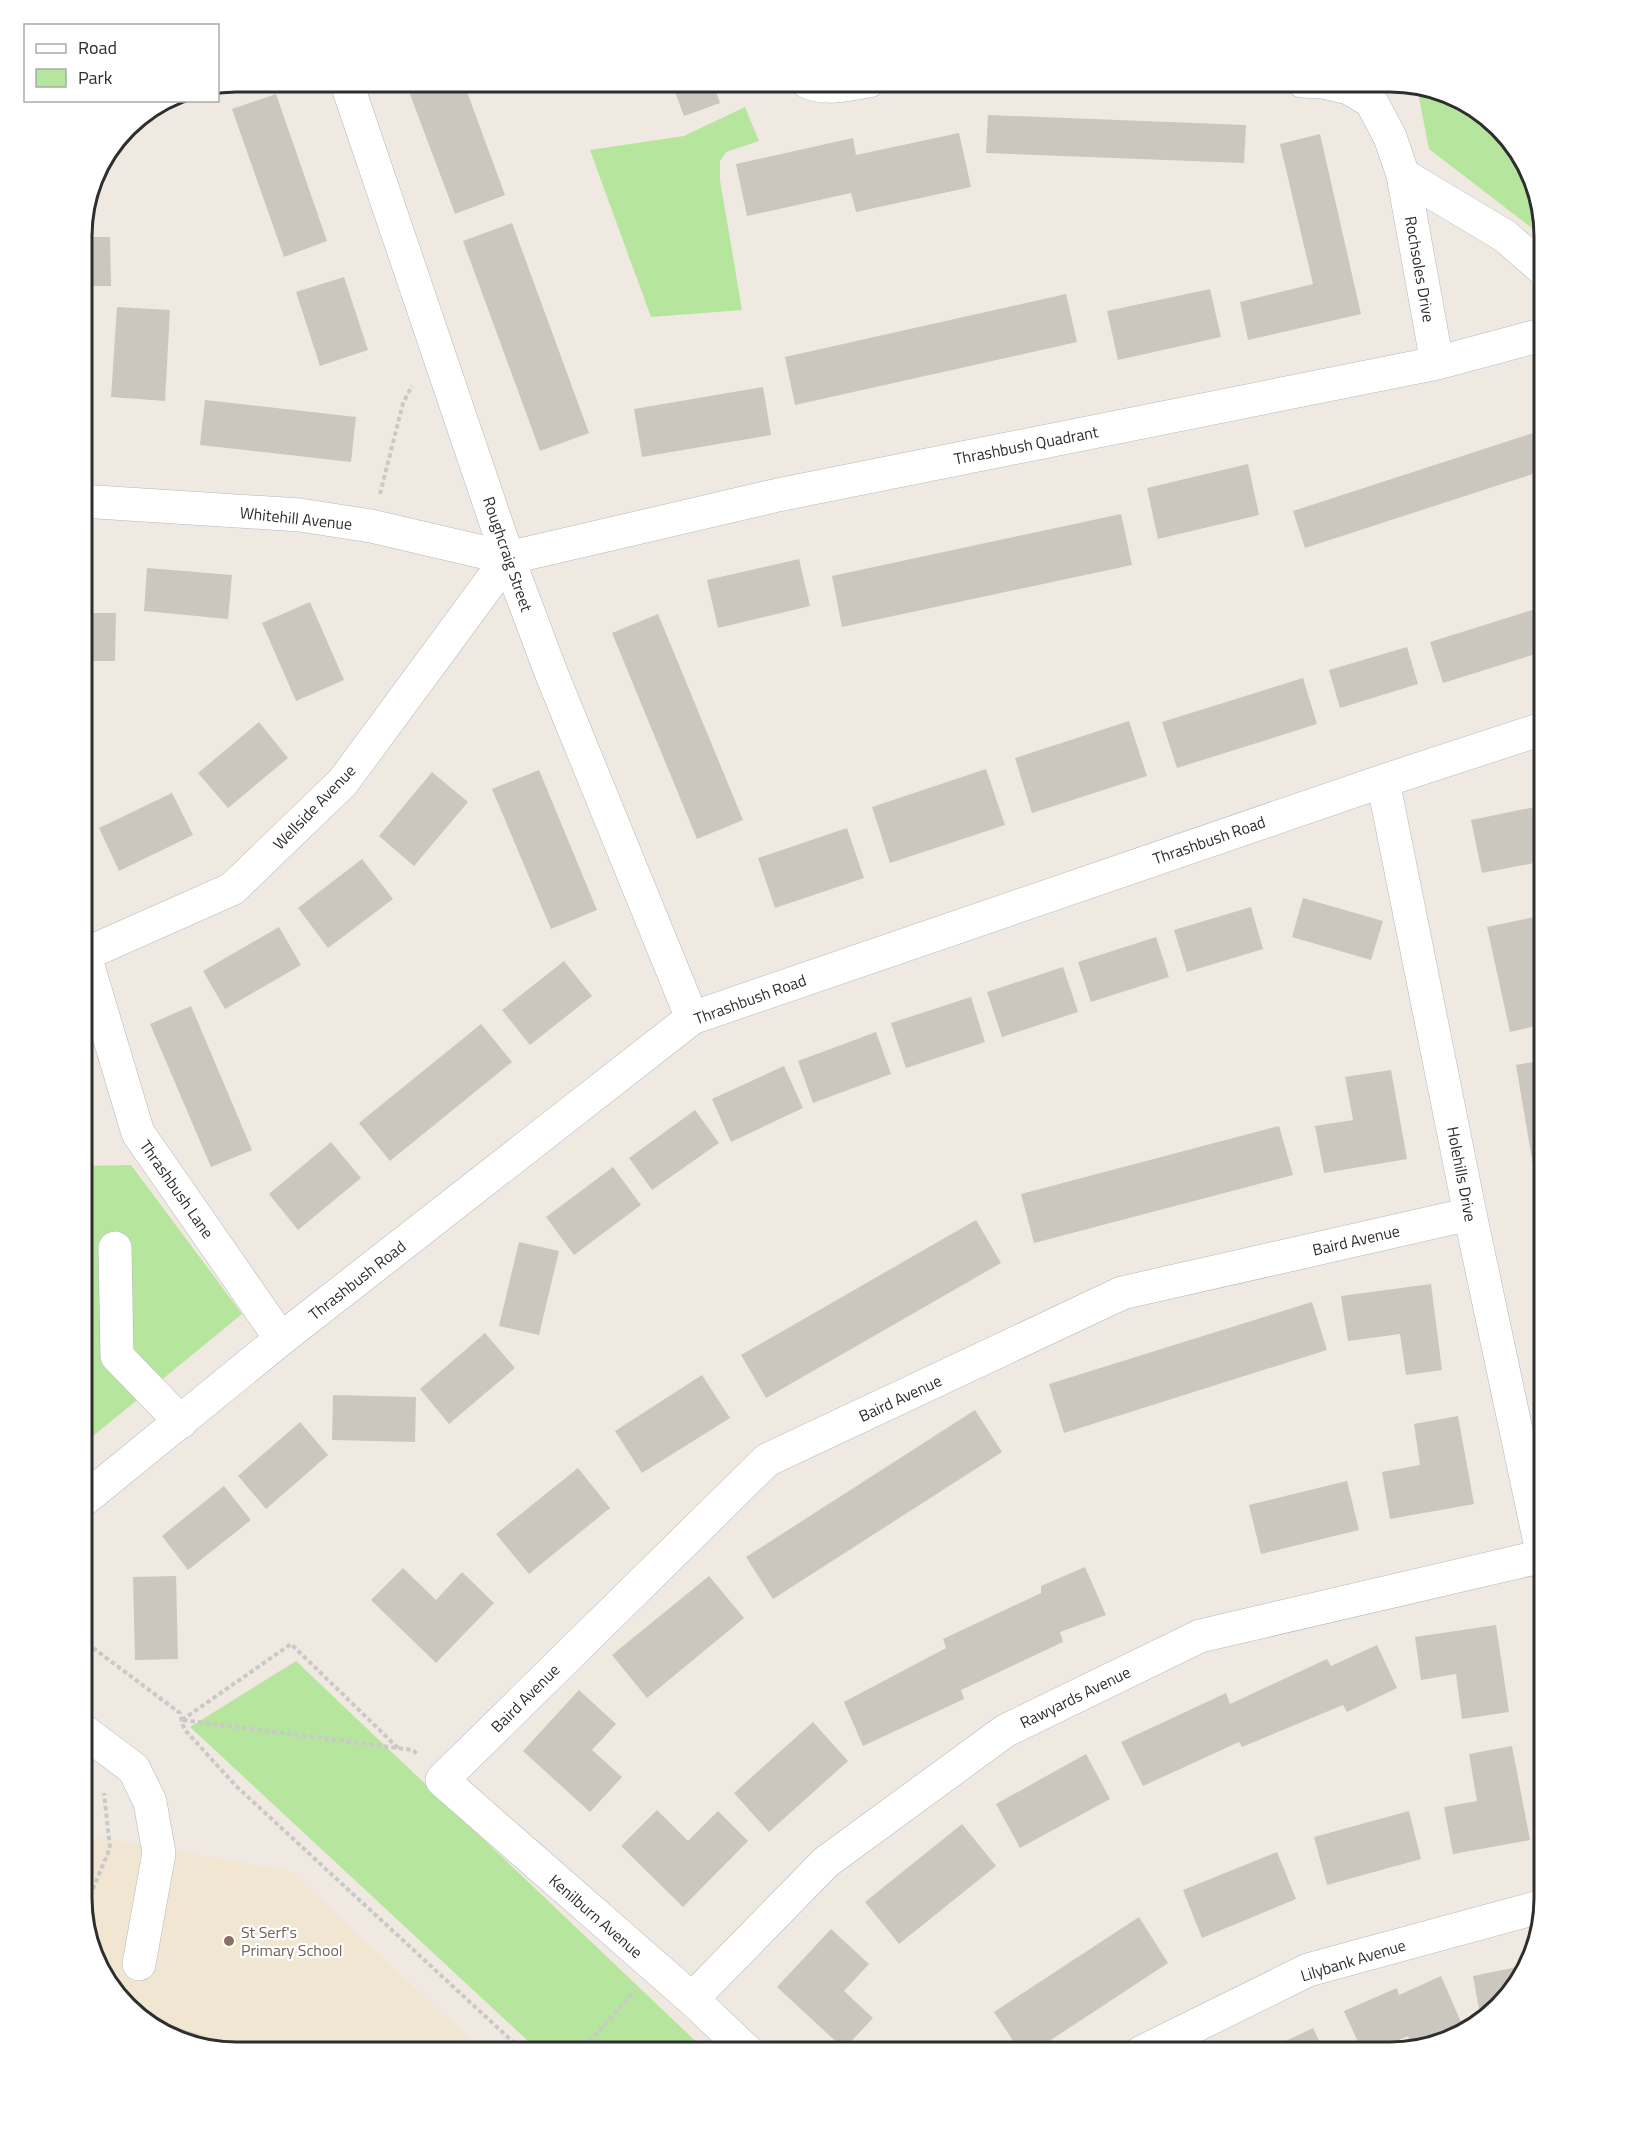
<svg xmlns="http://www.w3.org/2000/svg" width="1626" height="2134" viewBox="0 0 1626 2134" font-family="'Titillium Web',sans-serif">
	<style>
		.education { fill: #f0e6d1 }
		.green { fill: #b6e59e }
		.building { fill: #cbc7bf }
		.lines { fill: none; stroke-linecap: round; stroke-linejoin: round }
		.minor-casing { stroke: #b4b7c1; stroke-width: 34 }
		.path { stroke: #c9c9c9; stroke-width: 4; stroke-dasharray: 4.5 3; stroke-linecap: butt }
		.minor { stroke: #fff; stroke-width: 33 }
		.education-dot { fill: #8d6e63; stroke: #fff; stroke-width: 2 }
		.labels { text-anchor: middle; stroke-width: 4.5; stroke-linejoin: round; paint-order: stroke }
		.street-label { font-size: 16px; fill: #2e2e2e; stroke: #fff }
		.education-label { font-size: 16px; fill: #785e54; stroke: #fff; text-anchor: start }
		.rim { fill: none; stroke: #2e2e2e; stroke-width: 3 }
	</style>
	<rect width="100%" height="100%" fill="#efe9e1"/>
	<path class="education" d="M92 1836 290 1871 484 2053H235L159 2032 107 1984 81 1898V1854Z"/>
	<path class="green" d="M1417 87 1468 102 1519 150 1545 238 1429 149Z
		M745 107 759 141 726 152 720 161V180L742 310 651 317 590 150 684 136Z
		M131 1165 242 1314 81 1446V1166Z
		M296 1661 708 2053H541L190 1727Z"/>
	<path class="building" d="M405 81H463L505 195 455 214Z
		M671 81H712L720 103 684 116Z
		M276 94 327 241 284 257 232 109Z
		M988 115 1246 125 1244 163 986 153Z
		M959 133 971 187 856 212 851 193 747 216 736 164 853 138 856 155Z
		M1320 134 1361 314 1248 340 1240 302 1313 284 1280 144Z
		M512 223 589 433 540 451 463 241Z
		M81 237H110L111 286H81Z
		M344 277 368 350 320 366 296 292Z
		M1210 289 1221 337 1118 360 1107 311Z
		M1066 294 1077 342 795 405 785 357Z
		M117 307 170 310 165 401 111 397Z
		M763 387 771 435 642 457 634 409Z
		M205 400 356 417 351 462 200 445Z
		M1533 433 1545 470 1305 548 1293 511Z
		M1248 464 1259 515 1158 539 1147 488Z
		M1121 514 1132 565 842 627 832 576Z
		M799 559 810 606 718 628 707 580Z
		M147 568 232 575 228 619 144 611Z
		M310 602 344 680 296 701 262 623Z
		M1545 606V651L1443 683 1430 642Z
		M81 613H116L115 661H81Z
		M658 614 743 820 697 839 612 633Z
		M1407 647 1418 684 1340 708 1329 670Z
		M1303 678 1317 724 1177 768 1162 722Z
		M1129 721 1147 776 1032 813 1015 758Z
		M259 722 288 758 228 808 198 773Z
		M986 769 1005 825 890 863 872 807Z
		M539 770 597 910 551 929 492 789Z
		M432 772 468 802 414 866 379 836Z
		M172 793 193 835 119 871 99 828Z
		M1545 805V861L1482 873 1471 820Z
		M847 828 864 878 775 908 758 858Z
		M362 859 393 899 328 948 298 908Z
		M1303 898 1383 921 1371 960 1292 937Z
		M1251 907 1263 949 1187 972 1174 930Z
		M1534 917 1545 969V1024L1510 1032 1487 927Z
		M279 927 301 965 225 1009 203 971Z
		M1156 937 1169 977 1091 1002 1078 962Z
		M564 961 592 996 530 1045 502 1010Z
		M1063 967 1078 1012 1002 1037 987 992Z
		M971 997 985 1042 906 1068 891 1023Z
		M191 1006 252 1150 211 1167 150 1024Z
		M481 1024 512 1062 390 1161 359 1123Z
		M876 1032 891 1074 813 1103 798 1061Z
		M1545 1060V1175L1535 1177 1516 1065Z
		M81 1061 91 1094 81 1096Z
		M784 1066 803 1108 731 1142 712 1099Z
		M1391 1070 1407 1159 1324 1173 1315 1126 1353 1120 1345 1077Z
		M695 1110 719 1143 652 1190 629 1158Z
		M1279 1126 1293 1175 1034 1243 1021 1194Z
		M331 1142 361 1178 298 1230 269 1194Z
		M613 1167 641 1205 574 1255 546 1217Z
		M1545 1194V1243H1544L1536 1195Z
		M976 1220 1001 1263 766 1398 741 1355Z
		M519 1242 559 1251 539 1335 499 1326Z
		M1431 1284 1442 1370 1406 1375 1400 1334 1348 1341 1341 1296Z
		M1312 1302 1327 1350 1064 1433 1049 1384Z
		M485 1333 515 1368 449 1424 420 1389Z
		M702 1375 730 1418 642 1473 615 1431Z
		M333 1395 416 1397 415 1442 332 1440Z
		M975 1410 1002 1452 773 1599 746 1557Z
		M1458 1416 1474 1504 1390 1519 1382 1472 1420 1465 1414 1424Z
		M300 1422 328 1455 266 1509 238 1476Z
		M578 1468 610 1508 529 1574 496 1534Z
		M1347 1481 1359 1530 1261 1554 1249 1505Z
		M224 1486 251 1520 188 1570 162 1536Z
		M1085 1567 1106 1615 1060 1632 1063 1642 961 1690 964 1699 863 1746 844 1702 946 1648 943 1639 1041 1593V1586Z
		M403 1568 436 1600 462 1572 494 1603 436 1663 371 1600Z
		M176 1576 178 1659 135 1660 133 1577Z
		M709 1576 744 1618 647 1698 612 1655Z
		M1496 1625 1509 1712 1462 1719 1456 1674 1421 1680 1415 1637Z
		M1377 1645 1397 1688 1347 1712 1343 1705 1242 1747 1239 1742 1143 1786 1121 1742 1226 1693 1230 1704 1327 1659 1331 1666Z
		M579 1690 616 1724 592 1750 622 1777 590 1812 523 1751Z
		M813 1722 848 1761 769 1832 734 1793Z
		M1512 1746 1530 1840 1453 1854 1444 1807 1477 1801 1469 1754Z
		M1086 1754 1110 1799 1020 1848 996 1804Z
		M657 1810 688 1841 718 1811 748 1841 683 1907 621 1846Z
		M1409 1811 1421 1859 1327 1885 1314 1837Z
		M962 1824 996 1866 899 1944 865 1902Z
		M1277 1852 1296 1899 1202 1938 1183 1890Z
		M1139 1917 1168 1963 1031 2053H1021L994 2012Z
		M831 1929 869 1964 844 1991 873 2018 844 2049 777 1987Z
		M1527 1965 1524 1975 1481 2020 1473 1976Z
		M1441 1976 1461 2022 1411 2044 1408 2036 1369 2053H1363L1344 2011 1397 1988 1399 1995Z
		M139 2014 243 2050 242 2053H235L159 2032Z
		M1313 2028 1325 2053H1266L1265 2051Z
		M898 2041 911 2053H886Z
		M958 2046 966 2053H951Z"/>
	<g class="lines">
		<defs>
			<path id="minor" d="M346 81 508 558 552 675 692 1018
				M806 81C824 91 850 84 869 81
				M1302 81 1323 82 1349 88 1371 101 1390 137 1403 175 1437 363
				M1403 175 1505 236 1545 271
				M81 501 300 515 371 526 508 558 778 495 1437 363 1545 334
				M1383 781 1470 1214 1545 1566
				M81 956 232 889 343 782 508 558
				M85 956 138 1133 281 1339
				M115 1248 117 1356 181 1422
				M81 1502 281 1339 692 1018 1383 781 1545 728
				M81 1729 134 1769 150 1802 159 1853 139 1964
				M692 1999 826 1862 1005 1731 1200 1636 1543 1556
				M749 2053 692 1999 442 1780 767 1460 1122 1293 1470 1214
				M1140 2053 1308 1970 1543 1906"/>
		</defs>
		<use href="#minor" class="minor-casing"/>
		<path class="path" d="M380 494 403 403 412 386
			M81 1639 180 1713 184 1729 236 1786 525 2053
			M182 1720 291 1644 398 1748
			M183 1720 413 1750 417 1754
			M84 1910 110 1848 104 1793
			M579 2053 633 1993"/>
		<use href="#minor" class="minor"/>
	</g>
	<circle class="education-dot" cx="229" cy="1941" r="6"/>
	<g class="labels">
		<g class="street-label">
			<text transform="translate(1420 269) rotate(80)" y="6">Rochsoles Drive</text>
			<text transform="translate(1026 445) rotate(-11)" y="6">Thrashbush Quadrant</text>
			<text transform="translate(296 518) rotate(6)" y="6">Whitehill Avenue</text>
			<text transform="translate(508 554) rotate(71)" y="6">Roughcraig Street</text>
			<text transform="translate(314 807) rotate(-46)" y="6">Wellside Avenue</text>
			<text transform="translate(1209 840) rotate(-19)" y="6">Thrashbush Road</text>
			<text transform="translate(750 999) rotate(-20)" y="6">Thrashbush Road</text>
			<text transform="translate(1462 1174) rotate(79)" y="6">Holehills Drive</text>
			<text transform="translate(177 1189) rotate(55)" y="6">Thrashbush Lane</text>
			<text transform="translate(1356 1240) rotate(-13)" y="6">Baird Avenue</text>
			<text transform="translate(357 1280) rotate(-38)" y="6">Thrashbush Road</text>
			<text transform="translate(900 1398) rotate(-25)" y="6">Baird Avenue</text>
			<text transform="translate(1075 1697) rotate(-26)" y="6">Rawyards Avenue</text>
			<text transform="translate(525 1698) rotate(-45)" y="6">Baird Avenue</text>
			<text transform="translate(596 1916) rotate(41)" y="6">Kenilburn Avenue</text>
			<text transform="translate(1353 1960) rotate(-17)" y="6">Lilybank Avenue</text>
		</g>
		<g class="education-label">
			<text x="241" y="1938">St Serf's<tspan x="241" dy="18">Primary School</tspan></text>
		</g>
	</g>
	<path d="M0 0H1626V2134H0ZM236 92H1390A144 144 0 0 1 1534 236V1898A144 144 0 0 1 1390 2042H236A144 144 0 0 1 92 1898V236A144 144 0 0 1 236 92Z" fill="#fff" fill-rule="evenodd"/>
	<path class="rim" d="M236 92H1390A144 144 0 0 1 1534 236V1898A144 144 0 0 1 1390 2042H236A144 144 0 0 1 92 1898V236A144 144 0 0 1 236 92Z"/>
	<rect x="24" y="24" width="195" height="78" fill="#ffffff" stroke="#ababab" stroke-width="1.5"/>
	<rect x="36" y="44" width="30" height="9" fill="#ffffff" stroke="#ababab" stroke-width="1.5"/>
	<text x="78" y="54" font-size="18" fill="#2e2e2e">Road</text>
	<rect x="36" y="69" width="30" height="18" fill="#b6e59e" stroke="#ababab" stroke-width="1.5"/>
	<text x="78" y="84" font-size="18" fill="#2e2e2e">Park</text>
</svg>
